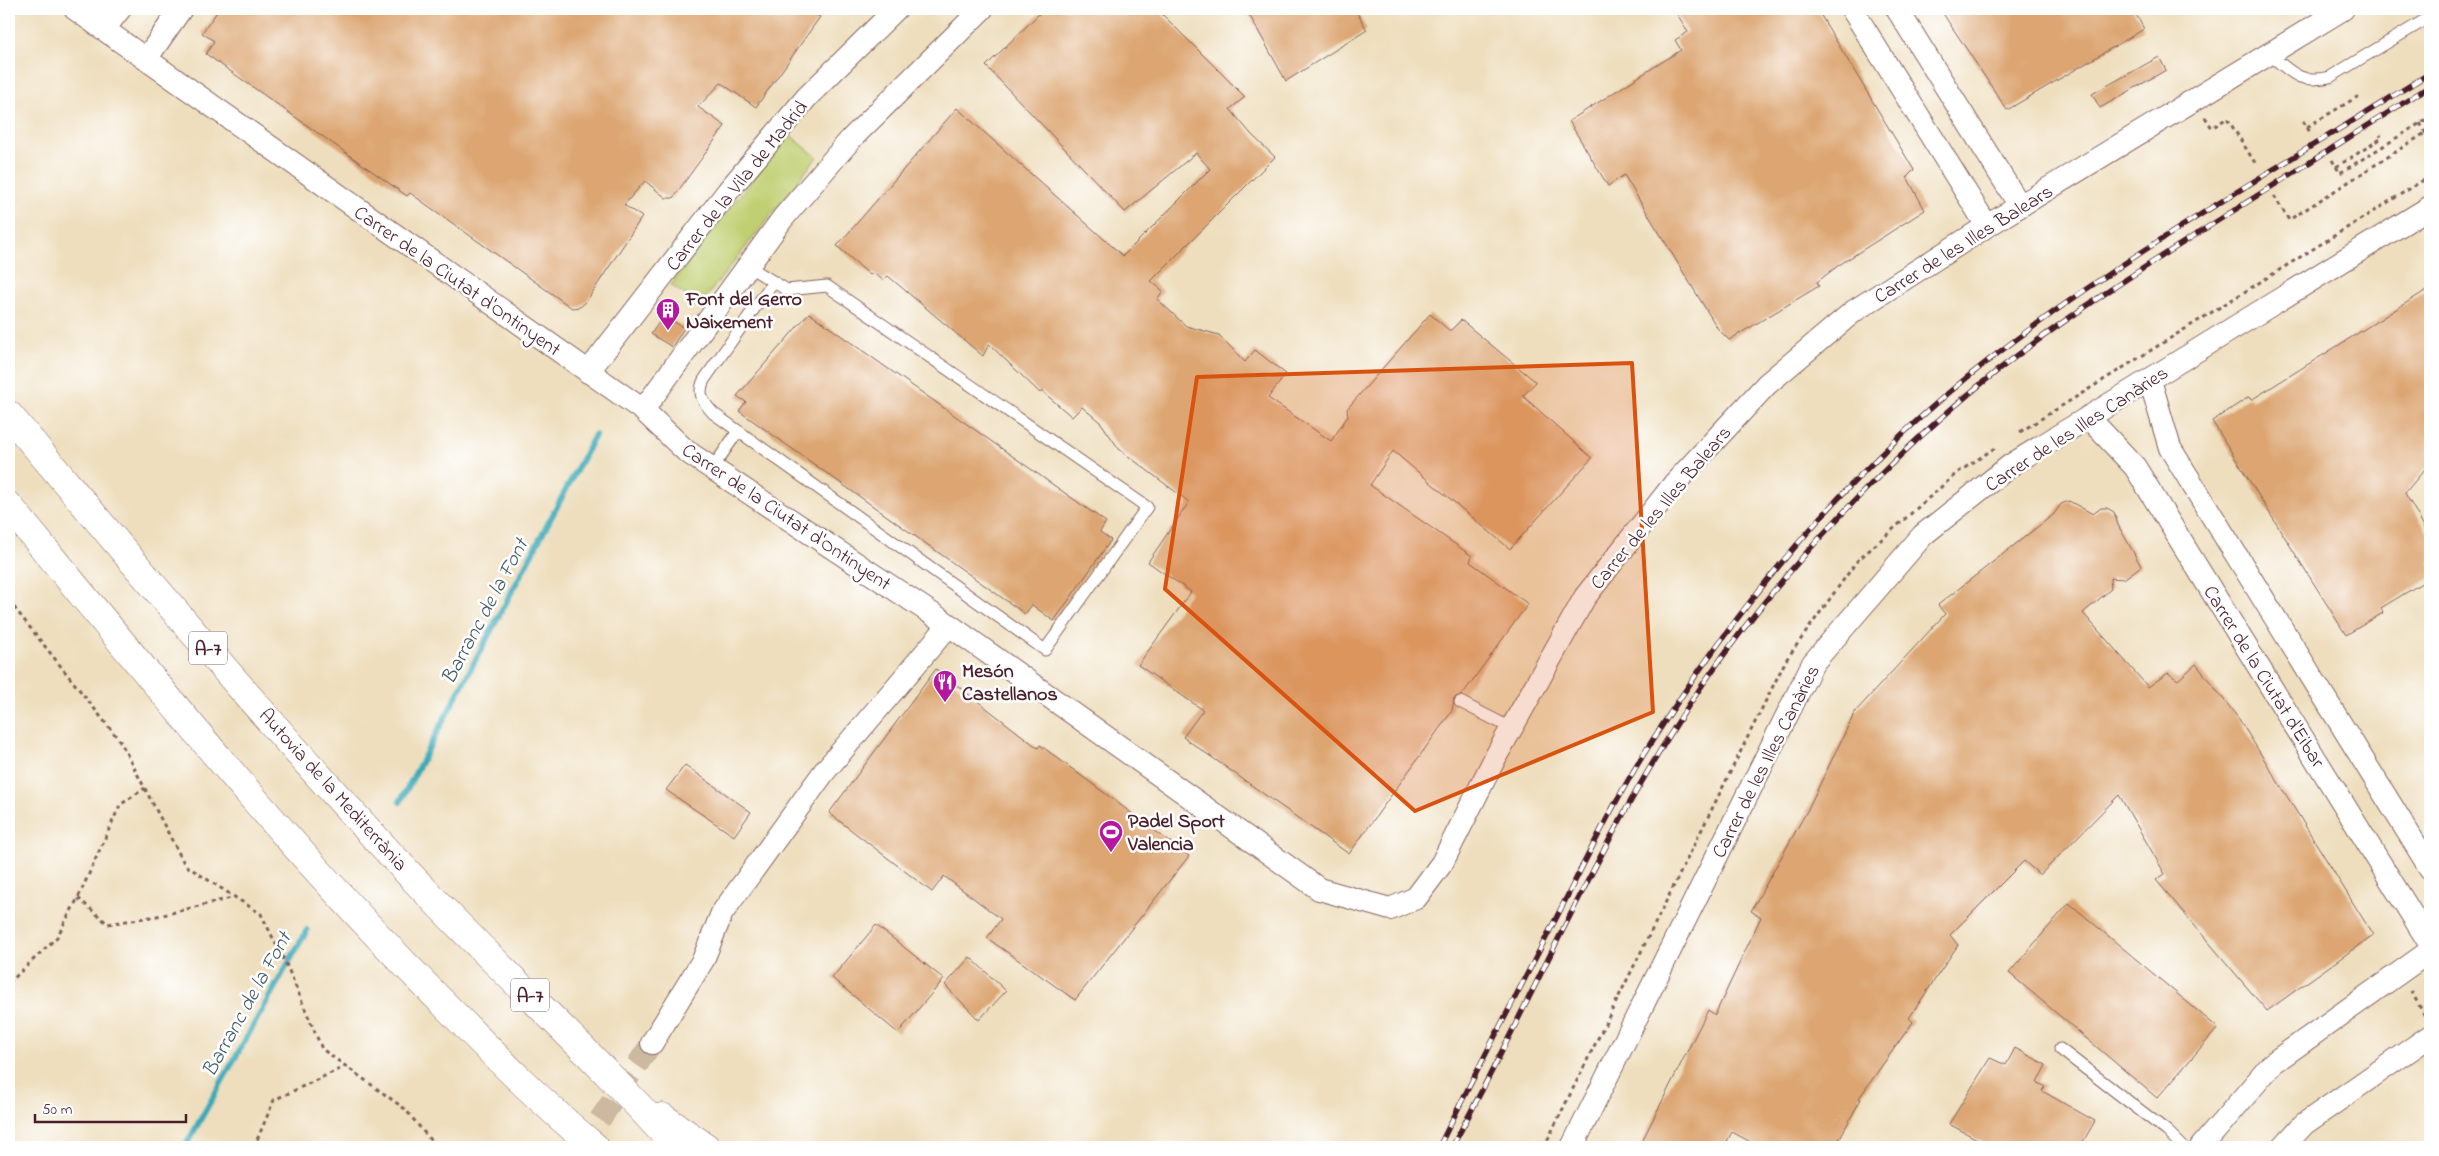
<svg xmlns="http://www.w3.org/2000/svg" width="2439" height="1156" viewBox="0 0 2439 1156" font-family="'Indie Flower',sans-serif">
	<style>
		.green { fill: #c0cf71; stroke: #85774e }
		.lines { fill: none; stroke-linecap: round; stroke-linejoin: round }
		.stream { stroke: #3baab9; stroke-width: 6 }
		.building { fill: #dca571 }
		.street-tunnel { stroke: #cdb8a0; stroke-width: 22; stroke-dasharray: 22 11; stroke-linecap: butt }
		.lane-casing { stroke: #83625e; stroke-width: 13 }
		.street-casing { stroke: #83625e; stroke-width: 24 }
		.highway-casing { stroke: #83625e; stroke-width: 29 }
		.path { stroke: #83625e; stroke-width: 3; stroke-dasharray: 4 4; stroke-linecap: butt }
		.lane { stroke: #fff; stroke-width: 11 }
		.street { stroke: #fff; stroke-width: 22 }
		.highway { stroke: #fff; stroke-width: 28 }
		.rail-casing { stroke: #4a1f2b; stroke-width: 5.5 }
		.rail { stroke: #fff; stroke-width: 4; stroke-dasharray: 11; stroke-linecap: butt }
		.marked { fill: #d8530f; fill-opacity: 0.2; stroke: #d8530f; stroke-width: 4; stroke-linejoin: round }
		.labels { text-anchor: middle; stroke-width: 5; stroke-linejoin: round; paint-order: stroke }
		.shield { fill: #fff; stroke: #80626b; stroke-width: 1 }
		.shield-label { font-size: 19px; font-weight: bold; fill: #4a1f2b }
		.street-label { font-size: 20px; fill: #4a1f2b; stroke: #fff }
		.poi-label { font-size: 20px; font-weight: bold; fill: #4a1f2b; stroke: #fff; text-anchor: start }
		.water-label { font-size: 21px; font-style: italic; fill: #435e6b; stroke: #fff }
	</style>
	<rect width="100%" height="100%" fill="#fff"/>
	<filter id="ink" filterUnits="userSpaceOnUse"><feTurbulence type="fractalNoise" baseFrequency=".02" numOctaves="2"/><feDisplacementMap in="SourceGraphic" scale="10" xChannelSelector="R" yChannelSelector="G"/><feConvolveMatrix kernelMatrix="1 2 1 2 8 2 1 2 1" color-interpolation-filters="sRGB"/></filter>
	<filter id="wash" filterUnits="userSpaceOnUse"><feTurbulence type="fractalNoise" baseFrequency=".0096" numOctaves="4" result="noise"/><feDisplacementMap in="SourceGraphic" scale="20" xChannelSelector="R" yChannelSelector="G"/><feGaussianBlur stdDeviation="1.12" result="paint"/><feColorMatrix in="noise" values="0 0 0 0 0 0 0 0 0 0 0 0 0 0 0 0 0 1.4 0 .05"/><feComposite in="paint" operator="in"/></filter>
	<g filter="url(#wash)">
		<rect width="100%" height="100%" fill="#eedebd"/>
		<path class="green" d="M790 135 817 157 700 305 671 285 731 206Z"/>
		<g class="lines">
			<path class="stream" d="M400 802 595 435
				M185 1147 307 930"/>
		</g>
		<g id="blocks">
			<path class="building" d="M219 9H807L820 17 756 107 721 83 698 107 725 126 673 198H666L645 181 624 205 642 217 586 302 580 307 572 308 410 193 407 196 206 54 214 41 202 33Z
				M1044 9H1157L1245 97 1230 109 1251 134 1275 157 1151 281 1163 291 1157 299 1186 326 1219 335 1245 362 1255 350 1286 374 1268 398 1331 441 1348 416 1347 409 1430 314 1450 331 1461 320 1536 382 1523 396 1592 458 1510 549 1393 451 1370 485 1472 556 1470 562 1528 604 1462 695 1454 698 1452 711 1349 854 1183 737 1203 710 1138 665 1191 592 1148 562 1189 502 1119 449 1101 423 1082 407 1072 417 1042 391 1040 393 989 344 983 356 888 276 883 280 873 273 870 275 837 246 957 108 1123 256 1210 169 1196 153 1125 212 986 66Z
				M1246 9H1355L1367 30 1286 81Z
				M1674 9H1817L1914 170 1907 177 1925 210 1839 265 1817 282 1819 286 1729 340 1718 329 1624 175 1608 186 1569 121 1681 50 1675 40 1688 32Z
				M1940 9H2133L2144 29 2007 110Z
				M2159 57 2166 70 2100 108 2092 94Z
				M2430 288V463L2405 493 2430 537V578L2381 608 2383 613 2346 635 2212 421 2249 397 2251 400Z
				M809 313 1106 522 1100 532 1111 540 1054 621 1032 605 1025 614 739 411 746 402 737 396Z
				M664 315 684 328 672 347 651 334Z
				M2069 501 2093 514 2101 508H2107L2114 512 2118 525 2141 566 2124 579 2110 578 2111 589 2083 613 2148 687 2168 673 2178 680 2196 664 2239 719 2373 935 2267 1011 2156 880 2165 874 2119 795 2040 875 2024 861 1950 935 1958 945 1909 1018 1913 1022 1859 1098 1861 1099 1835 1147H1760L1732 1132 1724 1147H1639L1708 1010 1715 1015 1761 917 1751 911 1807 811 1855 712 1945 614 1938 605 2054 514 2061 504Z
				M936 669 1038 748 1040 745 1189 856 1075 1000 987 938 1001 919 944 876 932 892 829 813Z
				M685 765 751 812 734 836 666 790Z
				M2069 903 2218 1028 2157 1098 2009 973Z
				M876 925 944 979 898 1033 832 978Z
				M970 957 1006 991 979 1020 945 985Z
				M2015 1048 2046 1065 2037 1083 2045 1086 2042 1091 2095 1121 2080 1147H1992L1949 1124 1990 1058 2006 1065Z"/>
		</g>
	</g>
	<g filter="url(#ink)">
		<use href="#blocks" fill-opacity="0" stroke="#83625e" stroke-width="1"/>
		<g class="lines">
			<path class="street-tunnel" d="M581 1147 652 1043"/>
			<defs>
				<path id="lane" d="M2269 54C2293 73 2298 84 2330 77L2430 17
					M748 266 787 290 827 286 1147 507 1045 650 713 413C703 402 697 394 704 380L773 282
					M712 469 738 431
					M1460 702 1511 728
					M2060 1049 2167 1131 2183 1147"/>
				<path id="street" d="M75 9 643 410 686 451 949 625 1319 889 1390 909 1416 898 1442 863 1496 756 1585 597 1674 484 1767 384 1854 311 1987 226 2343 9
					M1852 9 1987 226
					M1897 9 2020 206
					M104 29 120 9
					M146 59 181 9
					M588 372 728 191 807 97 896 9
					M2150 380 2170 448 2430 868
					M643 410 783 218 851 139 982 9
					M2088 417 2135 467 2430 944
					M652 1043 703 960 722 913 824 772 949 625
					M1572 1147 1813 663 1923 535 2011 465 2430 207
					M2201 1147 2273 1063 2430 951
					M2283 1147 2304 1124 2430 1036"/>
				<path id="highway" d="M9 415C147 578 284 744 432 898 513 982 599 1060 676 1147
					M9 506C151 678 291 852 449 1009 496 1057 543 1104 595 1147
					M662 1117 706 1147"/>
			</defs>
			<use href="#lane" class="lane-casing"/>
			<use href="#street" class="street-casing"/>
			<use href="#highway" class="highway-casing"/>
			<path class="path" d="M2205 117 2212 128 2227 118 2257 166
				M2303 121 2310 132
				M2420 123 2430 141
				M2307 127 2357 97 2358 99
				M2332 160 2340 173 2430 117
				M2336 167 2382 138 2380 135
				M2274 196 2289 220 2425 133
				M2020 432 2430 176
				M9 601 120 741 185 865 261 914 287 966 322 1049 405 1109 436 1147
				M78 898 108 924 163 915 235 897
				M9 983 57 937 78 898 120 805 145 788
				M2411 991 2425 1016
				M254 1147 274 1100 346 1066
				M1544 1147 1786 660 1857 561 1957 473 1995 448"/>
			<use href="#lane" class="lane"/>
			<use href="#street" class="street"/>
			<use href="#highway" class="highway"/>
			<defs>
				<path id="rail" d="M1439 1147C1475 1073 1514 1000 1552 926 1584 864 1614 800 1652 741 1744 597 1854 465 1989 360 2128 252 2282 166 2430 73
					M1452 1147C1536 993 1603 830 1703 684 1780 572 1890 456 1997 371 2065 318 2138 271 2211 225 2284 179 2357 132 2430 86"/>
			</defs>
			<use href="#rail" class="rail-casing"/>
			<use href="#rail" class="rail"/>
		</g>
	</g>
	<path class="marked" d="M1632 363 1653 712 1415 811 1165 589 1197 377Z"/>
	<defs>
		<symbol id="building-pin" viewBox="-11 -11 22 30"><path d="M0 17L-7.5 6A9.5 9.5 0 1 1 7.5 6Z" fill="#b5179e" stroke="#fff"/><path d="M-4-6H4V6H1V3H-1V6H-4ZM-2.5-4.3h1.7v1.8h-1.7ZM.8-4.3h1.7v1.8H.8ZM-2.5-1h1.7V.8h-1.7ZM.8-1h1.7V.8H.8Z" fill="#fff"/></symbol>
		<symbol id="restaurant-pin" viewBox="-11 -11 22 30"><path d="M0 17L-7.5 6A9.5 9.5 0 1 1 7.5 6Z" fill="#b5179e" stroke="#fff"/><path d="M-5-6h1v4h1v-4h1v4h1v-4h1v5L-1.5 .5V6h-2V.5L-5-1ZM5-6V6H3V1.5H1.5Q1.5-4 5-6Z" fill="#fff"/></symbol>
		<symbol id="stadium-pin" viewBox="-11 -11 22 30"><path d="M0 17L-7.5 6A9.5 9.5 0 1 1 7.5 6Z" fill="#b5179e" stroke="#fff"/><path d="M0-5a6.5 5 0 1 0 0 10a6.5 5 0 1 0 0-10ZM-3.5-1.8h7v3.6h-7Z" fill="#fff"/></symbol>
	</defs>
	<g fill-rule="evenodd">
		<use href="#building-pin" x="654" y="296" width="28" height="38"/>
		<use href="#restaurant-pin" x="931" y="668" width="28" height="38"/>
		<use href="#stadium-pin" x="1097" y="818" width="28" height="38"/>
	</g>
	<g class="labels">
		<g class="shield">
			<rect x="189" y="631.5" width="38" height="33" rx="4"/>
			<rect x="511" y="978.5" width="38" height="33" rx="4"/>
		</g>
		<g class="shield-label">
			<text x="208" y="655">A-7</text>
			<text x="530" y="1002">A-7</text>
		</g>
		<g class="street-label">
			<text transform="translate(736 185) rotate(-51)" y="7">Carrer de la Vila de Madrid</text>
			<text transform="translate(1963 243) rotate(-32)" y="7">Carrer de les Illes Balears</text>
			<text transform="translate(458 280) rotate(35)" y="7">Carrer de la Ciutat d'Ontinyent</text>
			<text transform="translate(2076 428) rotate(-33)" y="7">Carrer de les Illes Canàries</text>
			<text transform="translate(1660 507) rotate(-50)" y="7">Carrer de les Illes Balears</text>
			<text transform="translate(787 516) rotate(34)" y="7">Carrer de la Ciutat d'Ontinyent</text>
			<text transform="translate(2265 676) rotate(58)" y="7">Carrer de la Ciutat d'Eibar</text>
			<text transform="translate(1765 761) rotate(-63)" y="7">Carrer de les Illes Canàries</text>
			<text transform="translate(334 789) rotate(48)" y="7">Autovia de la Mediterrània</text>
		</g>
		<g class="poi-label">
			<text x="686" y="305">Font del Gerro<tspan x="686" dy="23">Naixement</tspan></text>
			<text x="962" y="677">Mesón<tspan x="962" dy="23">Castellanos</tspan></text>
			<text x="1128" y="827">Padel Sport<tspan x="1128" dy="23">Valencia</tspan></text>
		</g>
		<g class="water-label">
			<text transform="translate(484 611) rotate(-62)" y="7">Barranc de la Font</text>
			<text transform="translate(246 1004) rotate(-61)" y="7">Barranc de la Font</text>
		</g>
	</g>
	<rect width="2439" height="1156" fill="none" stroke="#fff" stroke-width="30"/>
	<path d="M35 1114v8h151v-8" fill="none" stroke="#4a1f2b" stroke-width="2.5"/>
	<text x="42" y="1114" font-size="15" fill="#4a1f2b" stroke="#ffffff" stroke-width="4" paint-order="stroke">50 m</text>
</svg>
